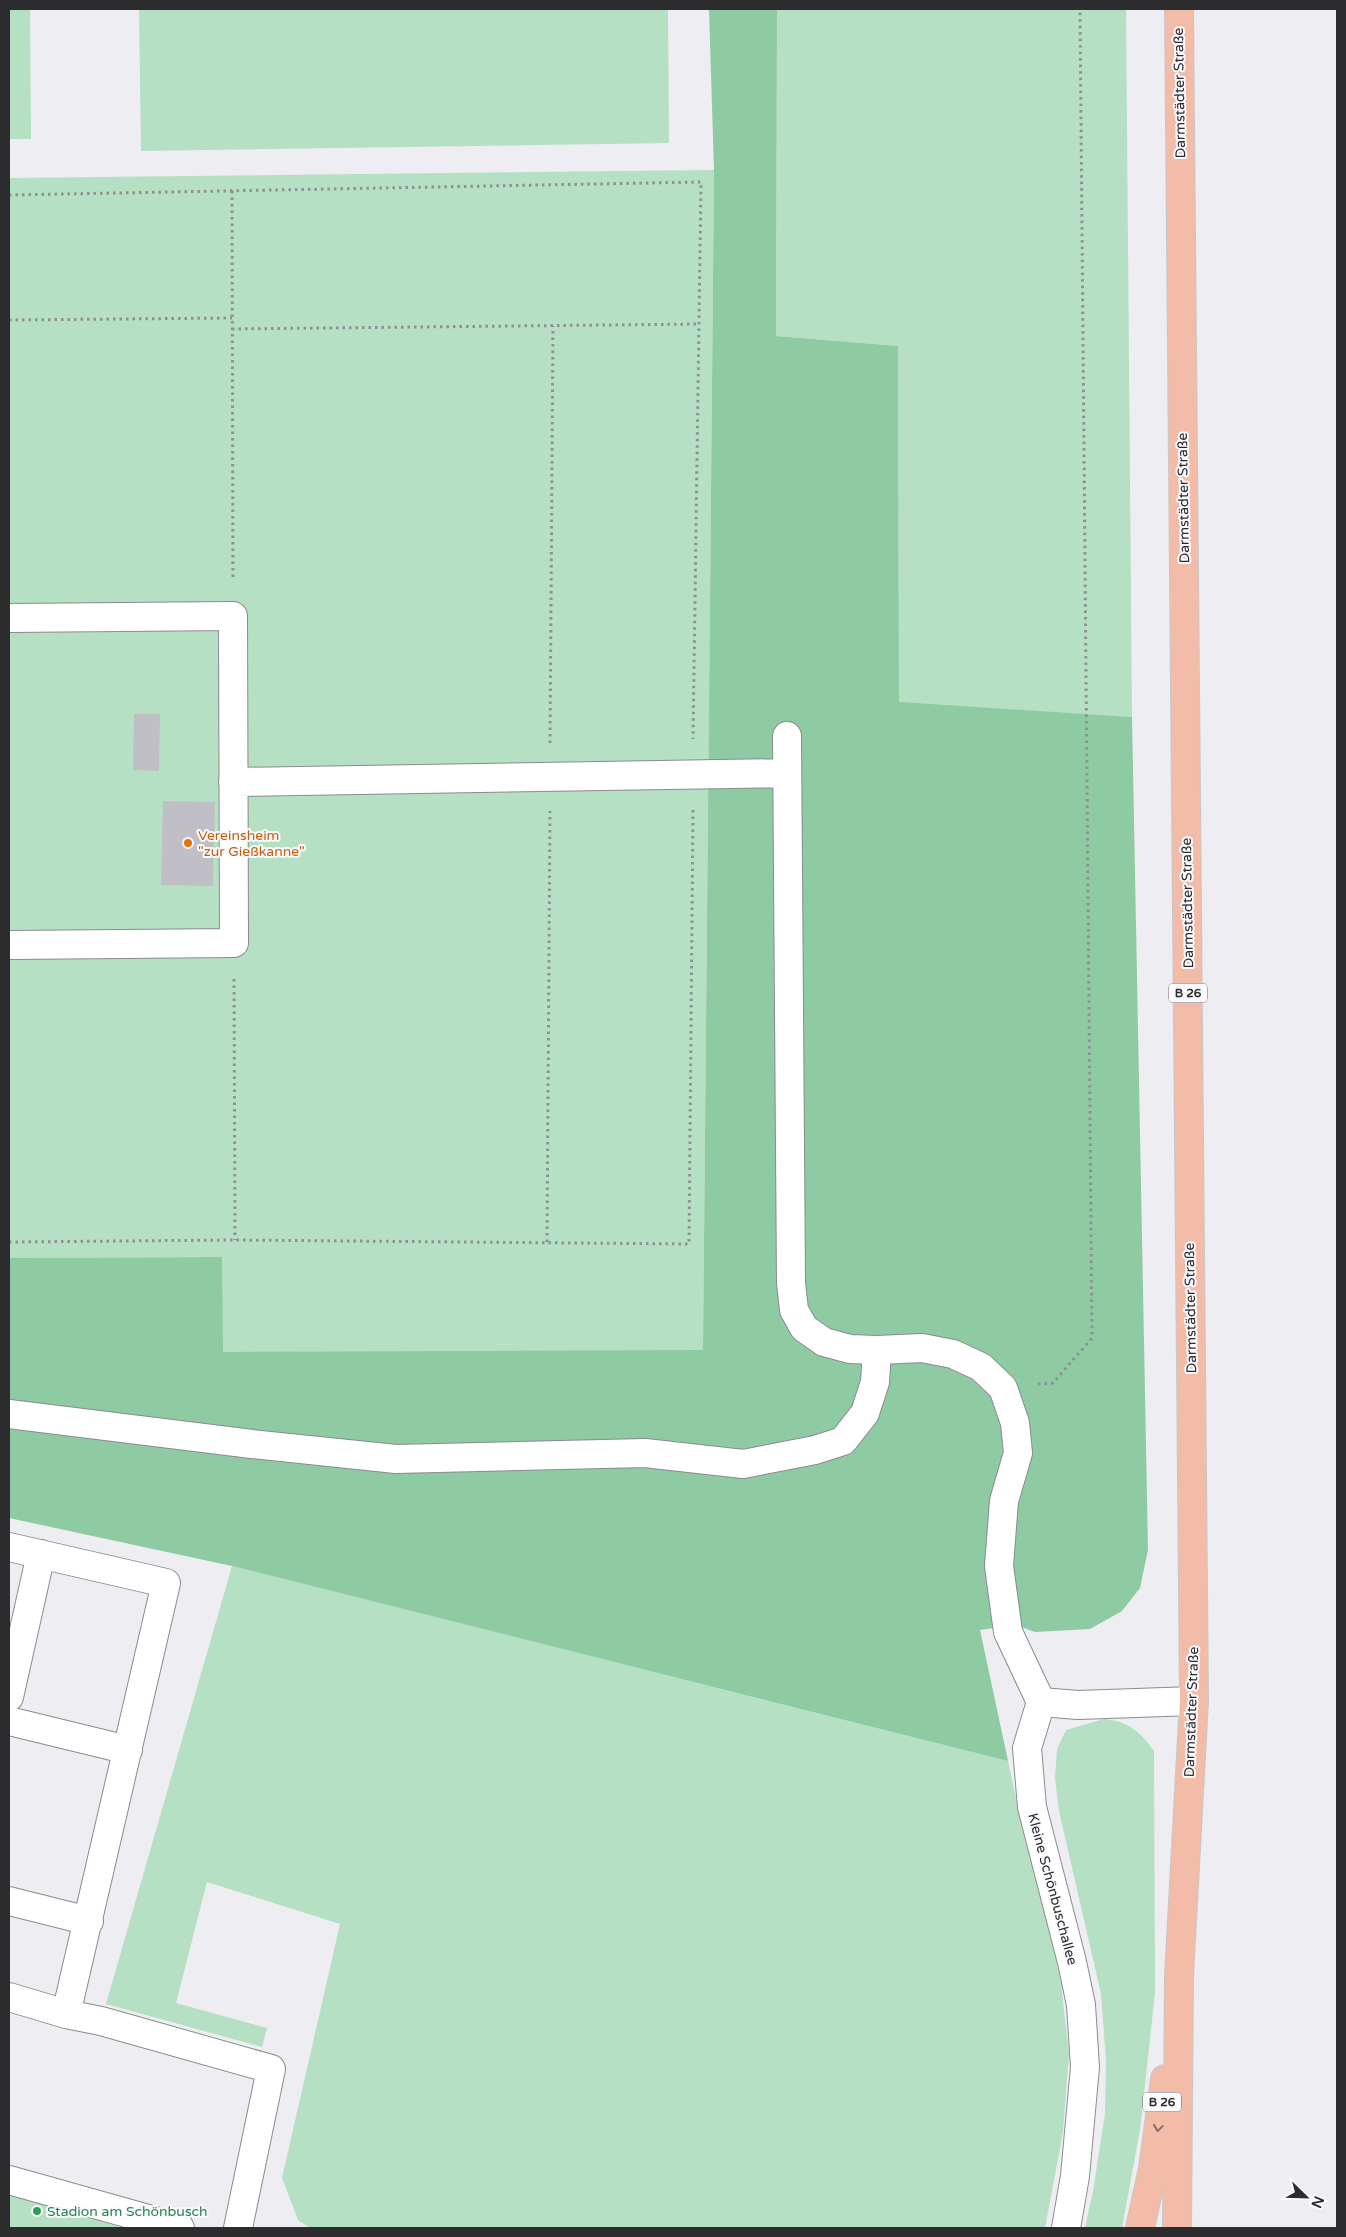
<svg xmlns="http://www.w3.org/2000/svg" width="1346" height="2237" viewBox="0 0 1346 2237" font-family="'Varela Round',sans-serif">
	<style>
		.green { fill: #b6e0c3 }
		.forest { fill: #8ecaa2 }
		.building { fill: #c0bfc5 }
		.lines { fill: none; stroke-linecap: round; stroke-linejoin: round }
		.minor-casing { stroke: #8b8b90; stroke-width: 30 }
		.major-casing { stroke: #c8c8c9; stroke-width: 30 }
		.path { stroke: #909094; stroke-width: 3; stroke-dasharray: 2.5 4; stroke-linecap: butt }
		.minor { stroke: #fff; stroke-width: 28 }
		.major { stroke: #f2bca9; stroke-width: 28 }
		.oneway { stroke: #856d65 }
		.food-dot { fill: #e8710a; stroke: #fafaff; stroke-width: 2 }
		.leisure-dot { fill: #2e9e5b; stroke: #fafaff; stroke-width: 2 }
		.labels { text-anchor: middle; stroke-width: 4; stroke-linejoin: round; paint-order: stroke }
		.shield { fill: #fafaff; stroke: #6a6a6d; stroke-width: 1 }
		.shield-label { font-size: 12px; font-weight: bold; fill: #2c2c2e }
		.street-label { font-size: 14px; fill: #2c2c2e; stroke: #fafaff }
		.food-label { font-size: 14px; fill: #c56008; stroke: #fafaff; text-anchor: start }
		.leisure-label { font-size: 14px; fill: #27864d; stroke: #fafaff; text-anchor: start }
	</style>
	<rect width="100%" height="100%" fill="#ededf2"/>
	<path class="green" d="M9 9H30L31 139H9Z
		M139 9H668L669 143 141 151Z
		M777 9H1126L1132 717 899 703 898 346 776 336Z
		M714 170 703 1351 222 1352V1257L9 1258V178Z
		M232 1566 1008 1761 1025 1840 1047 1915 1061 1983 1069 2054 1063 2132 1045 2228H310L298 2220 282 2178 340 1924 207 1882 176 2003 267 2028 262 2047 106 2004Z
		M1104 1719C1129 1721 1140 1732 1154 1751L1155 1993 1140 2130 1122 2228H1085L1093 2191 1105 2114 1106 2061 1101 1994 1059 1811 1055 1778 1057 1749 1066 1730Z
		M9 2193 123 2228H9Z"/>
	<path class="forest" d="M709 9H777L776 336 898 346 899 702 1132 717 1148 1550 1140 1588 1122 1611 1090 1629 1035 1632 1016 1625 980 1630 1008 1761 232 1566 9 1518V1258L222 1257 223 1352 703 1350 714 170Z"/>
	<path class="building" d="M134 714H160L159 771 133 770Z
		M163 801 215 802 213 886 161 885Z"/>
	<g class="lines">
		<defs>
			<path id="minor" d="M9 618 233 616 234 943 9 945
				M787 736 791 1283 794 1310 804 1328 824 1342 850 1349 877 1350 922 1348 953 1354 981 1367 1003 1388 1015 1423 1018 1453 1004 1501 999 1566 1008 1632 1041 1702
				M233 782 787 773
				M9 1414 252 1444 396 1459 645 1453 743 1464 815 1450 843 1441 865 1413 875 1382 877 1350
				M9 1547 166 1583 66 2014 9 1997
				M9 1697 41 1554
				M9 1721 128 1750
				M9 1901 89 1921
				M66 2014 101 2021 271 2069 238 2228
				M9 2180 180 2228
				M1066 2228 1075 2176 1085 2067 1081 2005 1072 1962 1032 1807 1027 1748 1041 1702 1078 1705 1194 1701"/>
			<path id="major" d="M1140 2228 1153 2169 1165 2079
				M1177 2228 1179 1976 1194 1701 1179 9"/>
		</defs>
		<use href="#minor" class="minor-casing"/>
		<use href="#major" class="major-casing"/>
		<path class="path" d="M232 191 233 581
			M9 195 701 182 693 739
			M9 320 232 318
			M232 329 699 324
			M550 743 553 326
			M234 979 235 1240
			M9 1242 235 1240 689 1244 693 810
			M547 1242 550 811
			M1038 1384 1053 1383 1092 1338 1080 9"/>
		<use href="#minor" class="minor"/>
		<use href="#major" class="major"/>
	</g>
	<defs><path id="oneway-chevron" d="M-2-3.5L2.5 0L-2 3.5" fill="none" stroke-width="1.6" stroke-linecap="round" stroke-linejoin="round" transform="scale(1.25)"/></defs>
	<use class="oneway" href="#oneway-chevron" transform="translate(1158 2128) rotate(98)"/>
	<circle class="food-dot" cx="188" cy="843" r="5"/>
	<circle class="leisure-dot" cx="37" cy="2211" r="5"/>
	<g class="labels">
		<g class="shield">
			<rect x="1169" y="983.5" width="38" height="19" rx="4"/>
			<rect x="1143" y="2092.5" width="38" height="19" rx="4"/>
		</g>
		<g class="shield-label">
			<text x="1188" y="997">B 26</text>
			<text x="1162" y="2106">B 26</text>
		</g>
		<g class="street-label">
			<text transform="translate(1179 93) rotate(-91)" y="5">Darmstädter Straße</text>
			<text transform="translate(1183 498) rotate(-91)" y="5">Darmstädter Straße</text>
			<text transform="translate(1187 903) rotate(-91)" y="5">Darmstädter Straße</text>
			<text transform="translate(1190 1308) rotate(-91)" y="5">Darmstädter Straße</text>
			<text transform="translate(1191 1712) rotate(-88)" y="5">Darmstädter Straße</text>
			<text transform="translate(1053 1889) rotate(75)" y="5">Kleine Schönbuschallee</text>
		</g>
		<g class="food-label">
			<text x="198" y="840">Vereinsheim<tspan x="198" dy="16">"zur Gießkanne"</tspan></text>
		</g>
		<g class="leisure-label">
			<text x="47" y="2216">Stadion am Schönbusch</text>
		</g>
	</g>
	<rect width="1346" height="2237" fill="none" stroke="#2c2c2e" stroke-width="20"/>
	<g transform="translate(1306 2197) rotate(113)" stroke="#fafaff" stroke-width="4" paint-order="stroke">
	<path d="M0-4L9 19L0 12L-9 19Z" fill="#2c2c2e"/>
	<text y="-8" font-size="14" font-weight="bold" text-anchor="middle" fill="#2c2c2e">N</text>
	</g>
</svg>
